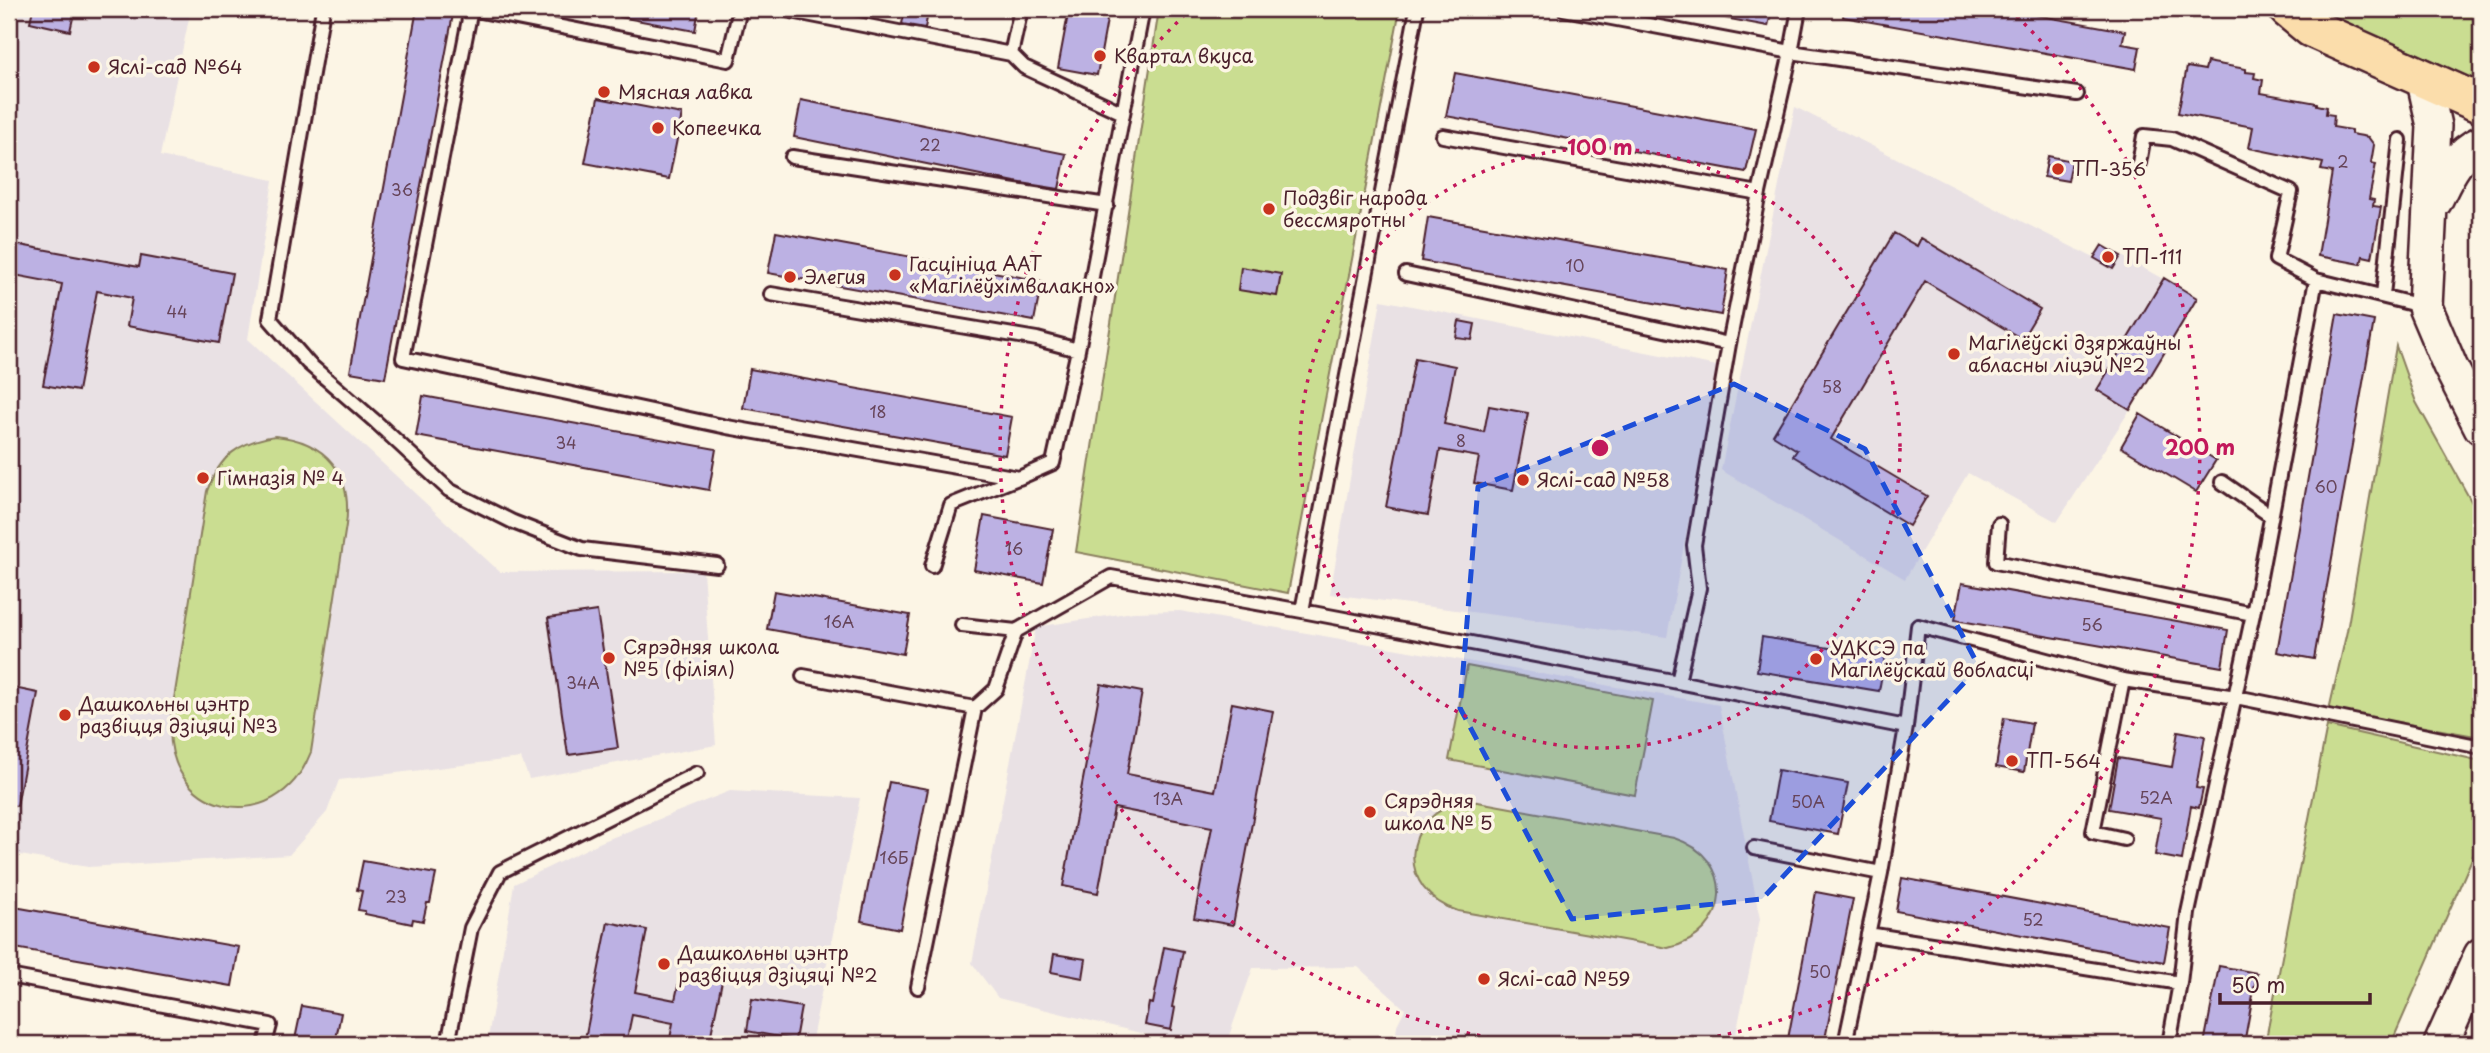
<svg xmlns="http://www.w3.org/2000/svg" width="2490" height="1053" viewBox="0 0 2490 1053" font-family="'Playpen Sans',sans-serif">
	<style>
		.built { fill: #e9e1e4 }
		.green { fill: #cadd91; stroke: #8a7e5e; stroke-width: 2 }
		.building { fill: #bcb1e3; stroke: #4a1f2b; stroke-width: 2 }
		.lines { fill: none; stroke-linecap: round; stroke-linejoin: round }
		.service-casing { stroke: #4a1f2b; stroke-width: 18 }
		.secondary-casing { stroke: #4a1f2b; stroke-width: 38 }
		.primary-casing { stroke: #4a1f2b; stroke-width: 42 }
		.service { stroke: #fcf5e5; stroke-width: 12 }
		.secondary { stroke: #fcf5e5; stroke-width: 33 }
		.primary { stroke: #fbddab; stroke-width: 37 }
		.marked { fill: #1d4ed8; fill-opacity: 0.2; stroke: #1d4ed8; stroke-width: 5; stroke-dasharray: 14 9; stroke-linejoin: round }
		.ring { fill: none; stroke: #c2185b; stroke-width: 3.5; stroke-dasharray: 3.5 7 }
		.poi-dot { fill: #c8321e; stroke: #fcf5e5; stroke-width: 2.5 }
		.labels { text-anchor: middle; stroke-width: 7; stroke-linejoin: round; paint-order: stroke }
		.number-label { font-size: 16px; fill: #664459 }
		.poi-label { font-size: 19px; fill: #4a1f2b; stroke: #fcf5e5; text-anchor: start }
		.centre { fill: #c2185b; stroke: #fcf5e5; stroke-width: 3.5 }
		.ring-label { font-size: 21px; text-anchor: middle; font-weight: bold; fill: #c2185b; stroke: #fcf5e5; stroke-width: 7; stroke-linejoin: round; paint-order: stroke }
	</style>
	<rect width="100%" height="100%" fill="#fcf5e5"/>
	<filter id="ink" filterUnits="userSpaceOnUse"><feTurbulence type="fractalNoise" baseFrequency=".0143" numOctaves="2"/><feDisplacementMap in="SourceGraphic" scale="14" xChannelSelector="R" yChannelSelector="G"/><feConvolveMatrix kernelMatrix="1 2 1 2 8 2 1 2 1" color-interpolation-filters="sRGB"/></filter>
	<g filter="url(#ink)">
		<path class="built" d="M9 9H191L160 156 273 180 248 339 500 572 703 571 716 745 529 779 521 758 339 780 327 812 289 855 88 867 9 853Z
			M1795 107 2094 258 2102 245 2197 298 2130 410 2057 522 1968 473 1905 579 1721 470Z
			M1381 300 1717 366 1667 637 1330 594Z
			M1180 611 1719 705 1760 919 1734 1044H1395L1397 1025 1405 1009 1358 967 1253 968 1226 1044H1172L1173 1041 998 998 972 963 1036 627 1133 612Z
			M730 791 860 798 811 1044H487L514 884 601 842Z"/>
		<path class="green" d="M1159 9H1400L1288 593 1076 552Z
			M2309 9H2481V83L2414 52Z
			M2396 346 2416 402 2481 519V737L2329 710 2347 631Z
			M275 436C326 441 353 473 346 525L311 752C276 842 160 815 171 718L207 491C220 456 238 442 275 436Z
			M1467 666 1653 701 1635 795 1449 760Z
			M2327 726 2481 761V838L2391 1044H2265Z
			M1464 801 1478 802 1674 838C1737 858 1733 934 1668 948L1458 911C1395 891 1400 815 1464 801Z"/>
		<path class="building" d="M33 9H75L70 31 30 22Z
			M417 9H454L385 378 350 372Z
			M621 9H699L695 31 620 17Z
			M905 9 928 13 925 28 902 24Z
			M1069 9H1109L1097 75 1058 68Z
			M1719 9H1772L1768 26 1719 17Z
			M1844 9H2002L2125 31 2122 44 2140 47 2136 69 1843 17Z
			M2207 62 2246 69V72L2255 73 2254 78 2263 80 2261 93 2317 103V105L2327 107 2326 114 2334 115 2333 127 2351 130V134L2368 137 2374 145 2371 163 2376 164 2369 199 2374 200 2373 206 2381 207 2372 258 2363 256 2361 264 2318 256 2332 172 2321 170 2323 163 2249 148 2253 127 2178 113 2187 67 2205 70Z
			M1455 73 1756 129 1746 172 1446 116Z
			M598 98 682 114 669 179 585 163Z
			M801 100 1066 154 1059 189 1015 182 794 137Z
			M2048 156 2072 161 2068 181 2044 177Z
			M1428 217 1728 270 1721 315 1421 261Z
			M776 232 1042 281 1034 321 768 273Z
			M1894 233 1917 246 1921 238 2040 309 2022 339 1925 281 1831 439 1927 496 1909 526 1793 456 1797 450 1773 435Z
			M9 243 139 267 141 256 232 273 219 343 127 326 132 298 97 291 78 391 43 385 62 284 9 274Z
			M2102 245 2121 256 2113 269 2094 258Z
			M1241 267 1281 274 1277 296 1238 290Z
			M2164 278 2197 298 2130 410 2097 390Z
			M2337 314 2374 321 2314 659 2277 652Z
			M1459 321 1475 324 1472 340 1456 338Z
			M1415 358 1455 366 1444 424 1484 432 1489 406 1528 413 1513 490 1474 483 1479 457 1440 450 1428 515 1386 507Z
			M750 369 1012 417 1005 455 743 408Z
			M423 396 716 449 709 490 416 436Z
			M2140 414 2216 460 2196 492 2121 447Z
			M984 516 1053 529 1043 583 974 570Z
			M1962 583 2228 630 2222 667 1955 620Z
			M774 591 910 615 903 654 767 629Z
			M597 611 618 748 568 755 548 618Z
			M1762 637 1885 657 1879 691 1757 671Z
			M1101 684 1142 692 1127 774 1215 791 1232 703 1273 711 1233 925 1194 918 1212 827 1114 808 1098 893 1063 886Z
			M9 687 38 693 17 806 9 805Z
			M2004 718 2032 723 2024 772 1996 767Z
			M2178 731 2205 736 2196 788 2203 789 2199 808 2191 806 2182 860 2155 855 2161 818 2109 809 2118 758 2172 767Z
			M1778 770 1848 783 1838 834 1769 821Z
			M889 782 928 789 900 929 861 921Z
			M363 861 436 874 430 903H427L423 921 413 919 412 924 365 914V911L358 910 362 891 357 890Z
			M1902 878 2170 928 2164 962 1896 911Z
			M1816 892 1853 899 1824 1044H1787Z
			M9 906 239 947 232 986 9 947Z
			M608 922 647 930 635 992 675 1000 681 973 722 981 709 1044H669L673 1023 632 1015 626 1044H584Z
			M1164 947 1183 951 1172 1007 1175 1008 1171 1030 1145 1025 1149 1003 1153 1004Z
			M1054 954 1086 959 1083 978 1051 972Z
			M2219 966 2257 973 2244 1044H2204Z
			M752 999 801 1007 795 1040 747 1031Z
			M302 1006 341 1013 335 1044H294Z"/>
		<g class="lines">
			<defs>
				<path id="service" d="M323 9 270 319 308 363 376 422 449 490 513 522 582 549 717 565
					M740 9 728 60 471 9 403 358 727 427 1019 478 1053 463 1078 350 1143 9
					M781 9 1011 54 1024 67 1123 113
					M1417 9 1302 611 1678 682 1699 588 1694 545 1729 344 1759 193 1791 52 1799 9
					M1564 9 1791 52 2077 94
					M1011 54 1021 9
					M1443 136 1759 193
					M792 157 1107 205
					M2139 163 2144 136 2172 139 2291 192 2276 259 2316 280
					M1406 274 1729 344
					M771 294 1037 339 1078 350
					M2383 295 2400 140
					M2222 482 2271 516
					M1999 524 1996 562 2253 614
					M932 566 951 505 1018 478
					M962 625 1016 631 1111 577 1302 611
					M803 676 975 708
					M2123 680 2093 832 2124 839
					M1678 682 1906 727 1918 626 2123 680 2236 697 2481 747
					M1754 848 1881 873 1906 727
					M1868 934 2180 983
					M9 976 270 1025 265 1044
					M918 987 975 708 996 689 1016 631
					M448 1044 471 928 500 872 697 773
					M1845 1044 1881 873
					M2169 1044 2180 983 2188 913 2253 614 2316 280 2425 307"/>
				<path id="secondary" d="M2423 77 2434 126 2425 307 2450 366 2481 427
					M2435 201C2447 177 2456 154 2481 143
					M2441 1044 2481 955"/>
				<path id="primary" d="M2288 9 2311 28 2481 104"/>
			</defs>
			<use href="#service" class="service-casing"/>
			<use href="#secondary" class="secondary-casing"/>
			<use href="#primary" class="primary-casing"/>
			<use href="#service" class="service"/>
			<use href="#secondary" class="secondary"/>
			<use href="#primary" class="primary"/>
		</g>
	</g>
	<path class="marked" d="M1734 384 1865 449 1979 667 1762 899 1572 919 1460 708 1478 487Z"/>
	<g class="ring">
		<circle cx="1600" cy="448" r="300"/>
		<path d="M1532 1044A600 600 0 0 1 1191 9M2009 9A600 600 0 0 1 1668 1044"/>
	</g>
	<g class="poi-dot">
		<circle cx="1100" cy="56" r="7"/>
		<circle cx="94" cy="67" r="7"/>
		<circle cx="604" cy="92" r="7"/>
		<circle cx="658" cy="128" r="7"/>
		<circle cx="2058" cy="169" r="7"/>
		<circle cx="1269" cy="209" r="7"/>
		<circle cx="2108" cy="257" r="7"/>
		<circle cx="895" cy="275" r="7"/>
		<circle cx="790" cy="277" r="7"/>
		<circle cx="1954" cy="354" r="7"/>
		<circle cx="203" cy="478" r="7"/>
		<circle cx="1523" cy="480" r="7"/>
		<circle cx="609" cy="658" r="7"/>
		<circle cx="1816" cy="659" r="7"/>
		<circle cx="65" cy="715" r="7"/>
		<circle cx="2012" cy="761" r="7"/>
		<circle cx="1370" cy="812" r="7"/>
		<circle cx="664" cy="964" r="7"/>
		<circle cx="1484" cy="979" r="7"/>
	</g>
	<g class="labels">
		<g class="number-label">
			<text x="930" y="151">22</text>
			<text x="2343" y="168">2</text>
			<text x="402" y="196">36</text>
			<text x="1575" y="272">10</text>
			<text x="177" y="318">44</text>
			<text x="1832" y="393">58</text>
			<text x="878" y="418">18</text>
			<text x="1461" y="447">8</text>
			<text x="566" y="449">34</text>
			<text x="2326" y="493">60</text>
			<text x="1014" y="555">16</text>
			<text x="839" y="628">16А</text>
			<text x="2092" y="631">56</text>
			<text x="583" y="689">34А</text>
			<text x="2156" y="804">52А</text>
			<text x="1168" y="805">13А</text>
			<text x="1808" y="808">50А</text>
			<text x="894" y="864">16Б</text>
			<text x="396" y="903">23</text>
			<text x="2033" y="926">52</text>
			<text x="1820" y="978">50</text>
		</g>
		<g class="poi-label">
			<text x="1114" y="63">Квартал вкуса</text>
			<text x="108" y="74">Яслі-сад №64</text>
			<text x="618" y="99">Мясная лавка</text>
			<text x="672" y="135">Копеечка</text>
			<text x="2072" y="176">ТП-356</text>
			<text x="1283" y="205">Подзвіг народа<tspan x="1283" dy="22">бессмяротны</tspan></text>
			<text x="2122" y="264">ТП-111</text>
			<text x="909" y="271">Гасцініца ААТ<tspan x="909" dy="22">«Магілёўхімвалакно»</tspan></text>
			<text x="804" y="284">Элегия</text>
			<text x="1968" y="350">Магілёўскі дзяржаўны<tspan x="1968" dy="22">абласны ліцэй №2</tspan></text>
			<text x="217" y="485">Гімназія № 4</text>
			<text x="1537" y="487">Яслі-сад №58</text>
			<text x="623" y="654">Сярэдняя школа<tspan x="623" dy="22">№5 (філіял)</tspan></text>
			<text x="1830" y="655">УДКСЭ па<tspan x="1830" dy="22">Магілёўскай вобласці</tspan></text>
			<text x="79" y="711">Дашкольны цэнтр<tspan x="79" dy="22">развіцця дзіцяці №3</tspan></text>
			<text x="2026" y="768">ТП-564</text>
			<text x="1384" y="808">Сярэдняя<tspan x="1384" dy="22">школа № 5</tspan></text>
			<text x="678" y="960">Дашкольны цэнтр<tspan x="678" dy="22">развіцця дзіцяці №2</tspan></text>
			<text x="1498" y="986">Яслі-сад №59</text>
		</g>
	</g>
	<circle cx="1600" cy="448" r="10" class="centre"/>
	<g class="ring-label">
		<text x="1600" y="155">100 m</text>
		<text x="2200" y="455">200 m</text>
	</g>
	<rect width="2490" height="1053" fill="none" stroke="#fcf5e5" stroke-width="35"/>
	<rect x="18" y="18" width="2455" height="1018" fill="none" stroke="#4a1f2b" stroke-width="2.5" filter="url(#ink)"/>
	<path d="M2220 993v10h150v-10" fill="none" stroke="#4a1f2b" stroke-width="3.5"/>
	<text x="2231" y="993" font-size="21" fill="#4a1f2b" stroke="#fcf5e5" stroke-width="5" paint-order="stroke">50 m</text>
</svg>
